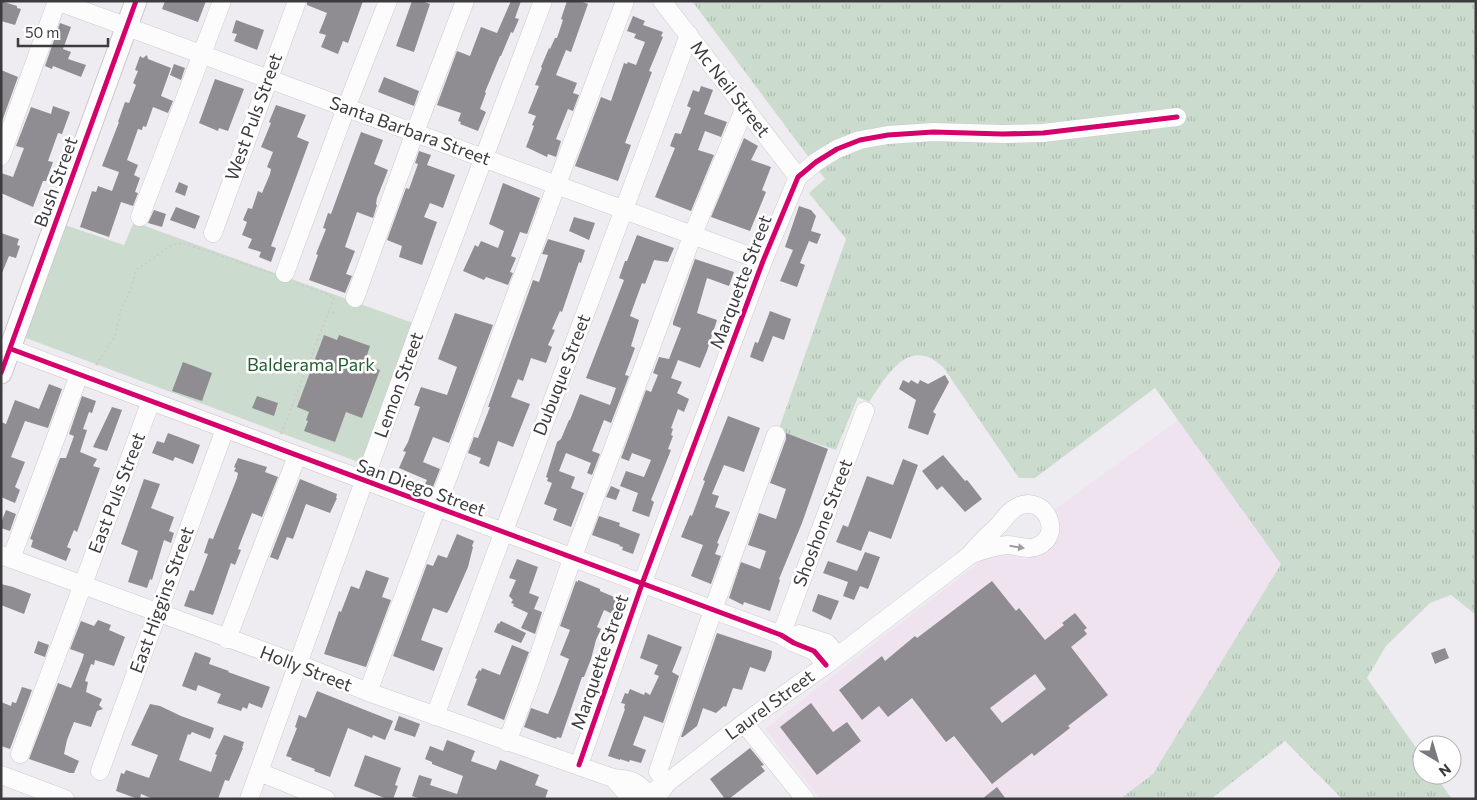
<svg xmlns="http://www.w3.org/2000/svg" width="1477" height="800" viewBox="0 0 1477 800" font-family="Commissioner,sans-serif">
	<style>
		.education { fill: #efe3ef }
		.grass { fill: url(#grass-tufts) }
		.park { fill: #cbdcce }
		.building { fill: #8f8d91; fill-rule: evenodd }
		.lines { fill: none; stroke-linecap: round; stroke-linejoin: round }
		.minor-casing { stroke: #cccace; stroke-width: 19 }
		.major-casing { stroke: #cccace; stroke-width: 23 }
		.path { stroke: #cdccce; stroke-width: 2; stroke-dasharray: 2.5 2.5; stroke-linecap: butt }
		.minor { stroke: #fdfcfd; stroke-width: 18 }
		.major { stroke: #fdfcfd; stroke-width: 21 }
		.cycleway-casing { stroke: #fff; stroke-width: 8 }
		.cycleway { stroke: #d6006c; stroke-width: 5 }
		.oneway { fill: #9d9c9e }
		.labels { text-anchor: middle; stroke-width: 5; stroke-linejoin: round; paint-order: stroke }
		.street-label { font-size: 18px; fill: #3d3b3e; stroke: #fff }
		.park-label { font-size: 18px; fill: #245e30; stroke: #fff }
	</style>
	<defs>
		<pattern id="grass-tufts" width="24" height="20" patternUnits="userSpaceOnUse" patternTransform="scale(1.25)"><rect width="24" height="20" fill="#cbdcce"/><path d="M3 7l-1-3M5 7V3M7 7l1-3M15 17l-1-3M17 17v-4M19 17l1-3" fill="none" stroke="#afbeb2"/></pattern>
	</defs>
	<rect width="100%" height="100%" fill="#efecf1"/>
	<path class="education" d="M1178 420 1281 564 1153 774 1120 799H820L765 729 990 554 997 552 1026 559 1036 556 1047 548V515Z"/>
	<path class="grass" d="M692 1H1476V615L1451 595 1430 603 1386 646 1367 678 1422 756V775H1435L1452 799H1342L1285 741 1211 799H1120L1153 774 1281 564 1155 388 1035 478H1019L943 367C909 335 887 375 869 402L858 397 836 450 778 431 846 239 809 193 825 179Z"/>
	<path class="park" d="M134 222 413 323 361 463 23 337 65 225 124 245Z"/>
	<path class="building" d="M1 1 17 6V8L21 9 15 25 1 21Z
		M165 1H206L198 22 162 9Z
		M307 1H363L348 43 343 41 338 54 321 47 326 35 319 33 327 13 307 5Z
		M412 1H422L430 4 414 52 396 46Z
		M511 1H521L515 18 519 19 513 33 511 32 501 56H500L485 92 486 93 480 109 486 112 478 131 460 124 461 122 458 121 461 113 437 105 457 51 470 56 481 27 497 33Z
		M567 1H580L588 4 571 52 566 50 556 75 577 83 573 93 579 95 573 111 568 109 556 139 561 141 556 157 548 154 547 157 526 147 534 126 532 125 536 116 528 113 539 86 535 85 542 68 541 67 549 48 550 49 555 38H557L563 20 561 19Z
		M633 16 645 21 643 25 663 32 661 36 663 37 649 71 652 72 625 143 631 145 618 181 575 166 601 97 611 101 624 63 627 64 628 62 636 65 645 42 634 38 636 34 627 31Z
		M236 20 264 30 257 50 234 41 237 34 232 33Z
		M60 23 71 27 63 49 71 52 68 59 86 65 81 77 53 66 52 69 45 66Z
		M147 55 148 59 171 68 161 96 173 101 168 113 153 107 146 127 143 126 142 130 138 129 127 160 138 165 134 175 140 178 135 192 138 193 133 206 121 202 109 237 80 227 92 191 96 192 98 186 112 191 119 172 102 166 119 122H118L125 102 129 103 136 85 133 83 138 71 135 70 140 56 143 58Z
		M174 64 185 68 181 80 170 75Z
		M1 70 18 77 1 124Z
		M384 77 419 91 414 106 378 92Z
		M215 79 244 89 228 131 219 128 218 131 199 123Z
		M701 86 713 90 704 114 727 122 721 137 705 131 698 150 714 155 691 211 655 197 675 148 670 146 675 133 681 134 690 110 691 108 687 106 693 90 699 92Z
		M276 105 306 115 297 137 309 142 271 246 276 248 271 262 259 257 261 252 248 248 252 239 242 235 247 222 243 220 248 208 252 209 258 191 262 193 270 174 271 169 267 167 273 152 261 147 271 123 269 122Z
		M53 106 70 112 62 134 58 133 48 161 53 162 46 181H43L33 207 1 193V173L13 177 24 148 16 146 31 107 51 114Z
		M361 132 383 140 374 164 388 170 377 198 376 204 377 205 373 218 357 212 345 247 355 251 346 274 352 276 345 293 309 280 318 255 316 254 326 229 323 228 328 213 331 214Z
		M744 138 758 146 751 160 771 167 762 190 766 192 750 231 711 217Z
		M419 151 431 155 427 165 455 175 443 208 430 203 424 217 437 222 422 265 399 257 402 246 387 240 406 188 409 189 418 164 415 163Z
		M179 182 188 186 185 196 175 192Z
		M503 183 540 198 527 234 520 232 511 256 516 258 510 272 513 273 508 285 486 277 484 280 463 271 475 245 478 247 481 241 498 248 504 231 489 224Z
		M799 206 811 210 816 216 811 231 821 234 817 244 809 241 800 263 805 265 797 287 780 281 793 250 785 247Z
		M176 207 200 216 195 229 170 220Z
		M154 210 166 214 162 227 148 223Z
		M574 217 595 223 589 240 569 231Z
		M1 233 19 239 17 245 20 246 16 258 9 256 2 273Z
		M637 235 674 248 668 262 654 260 645 284 642 283 630 316 639 320 631 346 635 348 625 375 629 376 611 423 604 420 592 451 600 454 592 475 587 473 591 463 566 453 559 471 575 477 571 488 584 493 571 527 553 520 557 509 544 504 552 483 547 481 548 478 546 477 557 442 561 439 569 420H570L580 394 610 405 616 388 586 378 624 280 619 278 625 261H627Z
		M548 239 585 250 581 263 579 262 562 312 560 311 552 329 555 330 548 345 552 347 546 363 531 358 523 381 518 379 511 397 530 404 513 447 498 441 489 467 479 463 481 458 468 453 474 437 478 438 490 407H488L533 280 539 282 548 255 542 254Z
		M695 259 734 272 729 286 707 278 697 313 717 320 707 351 700 368 678 360 671 378 682 382 677 393 689 399 684 412 678 409 671 428 673 429 671 435 673 436 668 449 671 450 651 500 654 502 649 517 632 511 638 493 620 486 626 471 644 477 651 460 632 453 629 461 621 458 646 390 651 392 658 375 653 373 659 357 669 359 681 328 673 325V322Z
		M770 311 791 319 784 340 773 336 763 362 750 357 755 342 758 343Z
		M455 313 493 325 449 443 433 437 423 462 440 469 433 487 425 484 427 480 399 468 406 452 403 451 408 442 420 407 414 405 421 387 447 395 457 367 438 359Z
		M324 335 337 340 339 335 370 346 364 364 380 370 362 418 346 412 335 442 304 431 308 421 306 420 309 412 297 407Z
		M183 362 212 373 202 401 172 391Z
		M945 375 949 382 933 412 936 414 928 435 908 428 916 400 899 389 903 380 909 383 911 380 918 384 920 380 928 384Z
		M49 384 62 389 48 428 25 421 11 457 25 462 15 487 20 490 15 503 1 497V422L6 424 15 400 39 409Z
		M82 396 96 401 92 413 89 412 83 429 87 430 80 452 97 459 93 466 100 468 77 532 74 530 67 547 71 549 66 561 31 547 33 540 30 539 60 458H66L74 436 69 434Z
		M257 396 278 403 274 416 252 408Z
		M112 407 122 410 107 451 93 447Z
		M728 416 760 428 744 472 724 465 712 494 719 496 715 507 730 512 717 543 719 544 715 554 721 556 711 584 691 576 703 545 681 537 690 515 692 516 705 481 703 480Z
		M168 433 200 445 193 464 175 457 173 461 152 453 157 441 164 443Z
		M786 433 828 449 802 523 779 579 780 580 770 611 744 602 743 605 729 598 741 562 760 569 766 551 748 545 759 513 776 519 786 489 770 483 786 439Z
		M943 455 965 481 967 480 968 481 982 499 965 512 942 486 937 490 922 471Z
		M238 458 267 467 265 472 278 477 262 517 252 513 238 549 241 550 235 565 231 563 213 615 184 606 190 590 194 591 208 554 204 553 209 538 213 539 237 478 238 473 234 471 236 468 234 467Z
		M903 459 918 465 891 539 869 531 861 551 836 542 843 525 848 527 867 476 893 485Z
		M144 479 160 484 151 508 174 517 169 531 174 533 171 543 164 540 152 580 150 579 147 588 128 582 138 551 121 544Z
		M300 479 337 494 336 498H337L330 513 306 504 293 539 287 537 278 560 270 557Z
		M611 486 620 490 616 500 606 497Z
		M6 510 16 514 10 531 1 528V523Z
		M599 516 620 523 619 526 640 534 633 554 622 550 623 547 619 546 620 545 592 535Z
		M457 534 474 541 472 546 473 547 468 567 450 608 447 613 433 608 421 640 443 648 434 671 393 656 427 564 433 566 438 555 447 558Z
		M865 552 880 557 868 589 860 586 854 600 843 596 848 582 823 573 828 561 857 571Z
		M517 559 538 567 529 593 539 597 534 609 542 612 535 634 521 628 528 613 513 606 514 604 511 603 513 600 509 596 516 580 509 578Z
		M366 570 389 578 382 597 391 600 366 667 324 654 339 611 341 612 351 586 359 589Z
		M578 580 600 589V591L619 599 613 614 604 610 597 627 601 629 596 640 591 659 584 677H582L561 738 557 737 556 739 524 727 531 708 548 714 556 694 569 659 560 655 570 630 560 626 576 581 578 582Z
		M992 581 1016 611 1019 608 1045 640 1064 625 1062 623 1075 613 1087 628 1084 630 1087 634 1071 647 1108 695 1068 726 1070 728 1034 756 1032 753 992 784 954 736 946 742 912 698 888 717 879 706 862 720 839 690 882 656 885 661 915 636 917 638ZM1035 674 1046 689 1002 723 990 708Z
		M1 584 13 587 31 594 24 614 1 605Z
		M818 594 839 601 831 620 812 611Z
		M98 620 111 625 109 630 125 637 114 666 95 660 94 665 91 664 85 681 88 682 86 692 102 699 99 705 103 709 97 711 91 727 74 722 67 740 64 754 79 761 74 773H70L29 759 58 683 71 688 82 661 84 654 70 649 81 621 94 626Z
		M501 621 526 633 521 643 494 632 498 623 499 624Z
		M717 633 772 651 771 658 765 672 750 667 742 690 733 688 726 707 724 706 716 713 703 708 697 726 683 737H681Z
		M648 634 682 647 672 672 679 676 663 723 644 716 633 745 646 750 641 763 630 760 629 762 620 759V760L608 756 625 709 624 708 625 704 621 703 625 693 628 694 630 689 644 695 645 692 650 695 659 676 654 674 658 665 640 658Z
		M38 641 49 645 45 657 34 653Z
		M512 645 529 652 504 720 467 705 477 679 475 678 479 670 481 671 482 668 500 675Z
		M1445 648 1449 658 1435 664 1431 653Z
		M195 652 211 658 209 664 229 671 228 672 270 687 262 708 249 703 247 709 243 707 241 711 217 703 221 694 198 685 196 691 182 686Z
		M22 687 32 690 10 749 1 746V702L11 706 12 702 16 703Z
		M317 691 393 721 385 740 373 735 372 738 348 728 330 777 314 771 315 769 291 760 292 758 286 756 297 728 295 727 299 715 306 718Z
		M811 703 833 732 847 722 861 741 817 775 780 727Z
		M150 704 160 706 181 716 214 728 210 739 192 732 190 735 188 734 179 760 211 772 217 755 215 754 224 735 244 742 242 748H243L229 781 225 780 218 799H153L141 794 140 799H138L116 791 121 773 124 774 126 770 149 778 158 755 131 745Z
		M399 716 420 724 415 737 394 730Z
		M447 740 475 751 471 761 496 770 500 760 539 775 535 785 548 790 545 799H421L412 796 419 775 432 779 430 785 457 794 463 776 432 764V762L425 759 430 746 443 751Z
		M750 748 764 765 761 766 765 771 729 799H725L710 779Z
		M365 755 401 768 395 785 398 786 393 799H387L354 786Z
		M997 787 1006 799H982Z"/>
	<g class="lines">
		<defs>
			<path id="minor" d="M662 1 798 177
				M1 156 57 1 763 261
				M140 217 222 1
				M213 233 297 1
				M285 273 346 108 388 1
				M355 298 415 132 465 1
				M11 349 781 635 794 643 814 651 826 665
				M776 435 713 610 658 772 667 783 744 723 826 665 970 555C978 544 987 536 997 527 1004 520 1009 510 1019 506 1045 495 1064 534 1038 546 1028 551 1017 545 1007 545 994 546 982 550 970 555
				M1 555 299 664 368 692 613 778
				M11 559 79 375
				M799 634 827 643 838 656
				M781 635 865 411
				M227 639 297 456
				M368 692 625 1
				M435 716 689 35
				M744 723 805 799
				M507 742 528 687 572 559 693 234 745 107
				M20 754 151 401
				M579 765 642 584 763 261 798 177 816 162 837 149 860 140 888 135 933 132 1003 134 1043 133 1177 117
				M100 771 225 429
				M259 772 326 799
				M1 775 65 799
				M249 799 418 332 543 1
				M631 799 613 778C628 779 639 781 647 795L667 783 656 799"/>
			<path id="major" d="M1 373 136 1"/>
		</defs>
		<use href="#minor" class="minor-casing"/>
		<use href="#major" class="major-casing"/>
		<path class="path" d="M297 283 334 297 329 311
			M96 365 115 336 121 309 131 289 136 270 172 245 183 243 271 273
			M281 434 329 311 336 314"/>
		<use href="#minor" class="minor"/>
		<use href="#major" class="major"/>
		<defs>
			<path id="cycleway" d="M11 349 781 635 794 643 814 651 826 665
				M1 373 136 1
				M579 765 642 584 763 261 798 177 816 162 837 149 860 140 888 135 933 132 1003 134 1043 133 1177 117"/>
		</defs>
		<use href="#cycleway" class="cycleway-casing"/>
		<use href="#cycleway" class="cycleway"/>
	</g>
	<defs><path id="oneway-solid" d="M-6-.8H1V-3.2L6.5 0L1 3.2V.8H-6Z" transform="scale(1.25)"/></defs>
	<use class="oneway" href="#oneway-solid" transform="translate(1017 547) rotate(9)"/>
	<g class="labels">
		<g class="street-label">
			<text transform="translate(730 89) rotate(52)" y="6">Mc Neil Street</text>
			<text transform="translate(254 117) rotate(-70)" y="6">West Puls Street</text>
			<text transform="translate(410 131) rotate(20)" y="6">Santa Barbara Street</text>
			<text transform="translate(56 182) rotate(-70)" y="6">Bush Street</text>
			<text transform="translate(741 282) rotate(-69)" y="6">Marquette Street</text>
			<text transform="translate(562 375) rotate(-69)" y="6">Dubuque Street</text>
			<text transform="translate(399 385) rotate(-70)" y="6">Lemon Street</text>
			<text transform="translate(421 488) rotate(20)" y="6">San Diego Street</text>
			<text transform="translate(117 493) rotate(-69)" y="6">East Puls Street</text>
			<text transform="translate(823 523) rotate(-69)" y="6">Shoshone Street</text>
			<text transform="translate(162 600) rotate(-70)" y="6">East Higgins Street</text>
			<text transform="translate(600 662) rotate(-71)" y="6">Marquette Street</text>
			<text transform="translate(306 669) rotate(21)" y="6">Holly Street</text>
			<text transform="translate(770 705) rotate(-36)" y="6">Laurel Street</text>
		</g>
		<g class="park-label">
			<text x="311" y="371">Balderama Park</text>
		</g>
	</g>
	<rect width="1477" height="800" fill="none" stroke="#3d3b3e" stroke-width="5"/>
	<g transform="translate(1437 760) rotate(142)"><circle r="24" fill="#ffffff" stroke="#b1b1b2"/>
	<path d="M0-4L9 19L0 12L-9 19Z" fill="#7b797d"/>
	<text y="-8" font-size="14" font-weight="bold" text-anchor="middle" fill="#3d3b3e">N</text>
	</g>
	<path d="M18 38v8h90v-8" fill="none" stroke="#3d3b3e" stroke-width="2.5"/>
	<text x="25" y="38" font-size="15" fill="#3d3b3e" stroke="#ffffff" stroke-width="4" paint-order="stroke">50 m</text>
</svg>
